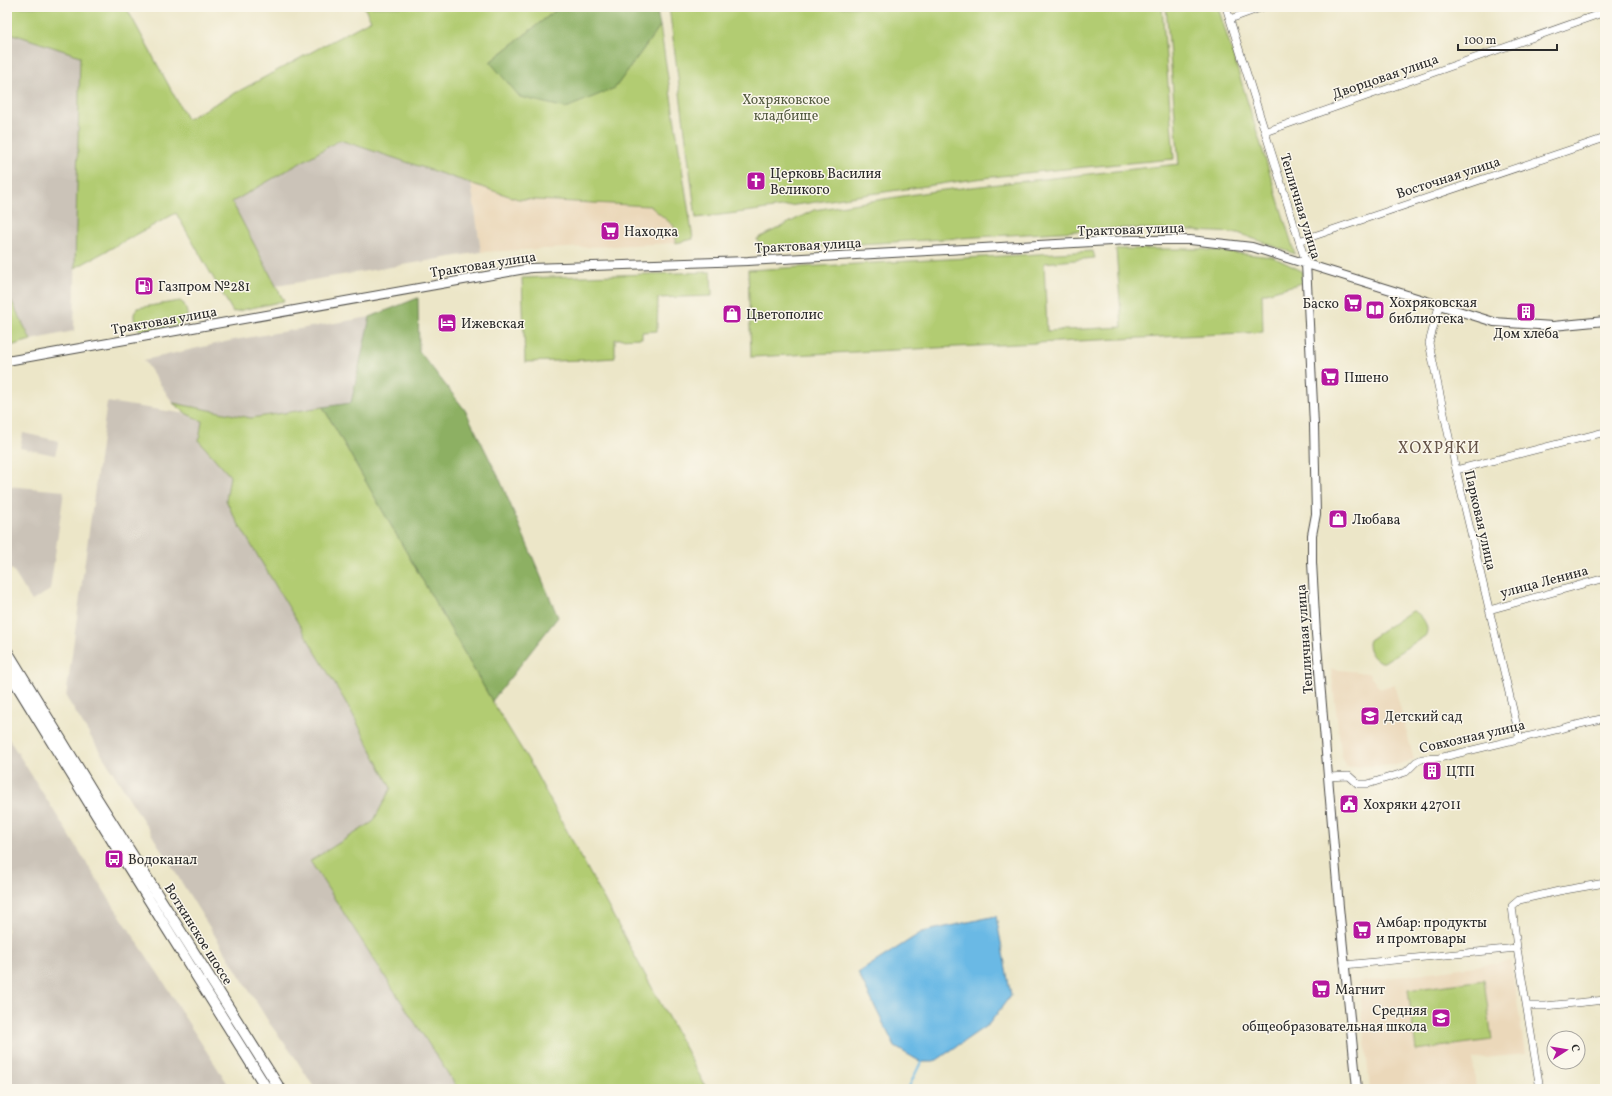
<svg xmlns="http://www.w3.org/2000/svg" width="1612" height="1096" viewBox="0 0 1612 1096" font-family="Vollkorn,serif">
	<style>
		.built { fill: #ebd8ba }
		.industrial { fill: #cbc3b8 }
		.green { fill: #b2cc72; stroke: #6e7c4e }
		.forest { fill: #8db064; stroke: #5c6e48 }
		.water { fill: #6ab9e5; stroke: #4a7288 }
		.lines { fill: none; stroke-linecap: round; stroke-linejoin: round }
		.stream { stroke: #6ab9e5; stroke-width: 2 }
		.minor-casing { stroke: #484743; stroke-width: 8 }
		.tertiary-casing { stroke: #484743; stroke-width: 10 }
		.primary-casing { stroke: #484743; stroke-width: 12 }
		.minor { stroke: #fff; stroke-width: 7 }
		.tertiary { stroke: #fff; stroke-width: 8 }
		.primary { stroke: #fff; stroke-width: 10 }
		.labels { text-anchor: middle; stroke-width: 3; stroke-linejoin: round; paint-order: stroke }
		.street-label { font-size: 14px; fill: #2b2b2b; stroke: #fbf7ec }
		.park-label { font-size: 14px; fill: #545b40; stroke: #fbf7ec }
		.poi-label { font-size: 14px; fill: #2b2b2b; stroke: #fbf7ec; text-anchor: start }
		.quarter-label { font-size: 16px; letter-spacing: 1px; fill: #655348; stroke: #fbf7ec }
	</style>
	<rect width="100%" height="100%" fill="#fbf7ec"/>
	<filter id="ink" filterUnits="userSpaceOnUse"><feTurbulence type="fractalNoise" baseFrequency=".025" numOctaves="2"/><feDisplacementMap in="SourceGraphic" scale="8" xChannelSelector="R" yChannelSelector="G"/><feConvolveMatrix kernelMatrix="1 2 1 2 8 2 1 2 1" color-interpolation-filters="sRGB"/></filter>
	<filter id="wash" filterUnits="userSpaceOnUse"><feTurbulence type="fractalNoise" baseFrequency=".012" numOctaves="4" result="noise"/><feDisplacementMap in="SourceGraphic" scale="16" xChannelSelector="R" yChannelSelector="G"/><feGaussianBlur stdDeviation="0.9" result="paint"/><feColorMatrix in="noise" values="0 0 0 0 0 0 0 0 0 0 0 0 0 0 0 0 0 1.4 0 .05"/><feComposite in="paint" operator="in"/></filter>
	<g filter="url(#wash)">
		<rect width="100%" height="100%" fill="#ece6c8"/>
		<path class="built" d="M471 183 518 199 650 206 674 226 676 243 481 252Z
			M1331 669 1368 673 1380 689 1394 684 1414 760 1396 765 1346 767 1342 759Z
			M1511 961 1525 1054 1473 1059 1476 1089H1370L1359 982Z"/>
		<path class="industrial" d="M7 32 80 56 74 331 31 340 7 292Z
			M340 140 471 183 481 252 276 286 232 202Z
			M370 317 351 403 251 418 173 403 144 360 234 340Z
			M107 402 187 414 202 421 199 441 230 476 226 500 351 711 391 788 373 822 310 861 458 1089H315L294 1056 270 1024 66 697Z
			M23 433 59 441 55 455 20 448Z
			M7 486 64 491 50 590 32 601 12 569 7 571Z
			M7 736 113 905 165 984 185 1018 231 1089H7Z"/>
		<path class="green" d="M7 7H126L187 119 371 20 364 7H560L490 62 615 88 660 26 693 239 676 243 674 226 650 206 518 199 340 140 232 202 284 301 233 312 176 213 75 268 80 56 7 32Z
			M669 7H1162L1174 159C1094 166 1013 173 933 185 854 196 775 209 696 218Z
			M1166 7H1218L1295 254 1238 233 1127 228 759 250V243L757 239 814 210 935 191 1179 164Z
			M1116 249H1199L1273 257 1302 271V283L1262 294 1263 332 751 357 748 270 1093 251 1095 258 1044 263 1047 331 1122 327Z
			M711 272 712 296 658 298 657 331 642 332V338L615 339V358L583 360 525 362 522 278Z
			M7 292 31 340 7 347Z
			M180 301 184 304C187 312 190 318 182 325L144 332C135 329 134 322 134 314L137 308Z
			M173 403 251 418 323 407 492 701 529 761 707 1089H458L310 861 373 822 391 788 351 711 232 513 226 500 230 476 199 441 202 421 187 414Z
			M1413 611C1422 614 1431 628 1425 636L1384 662C1375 663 1365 648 1369 640L1410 612Z
			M1484 980 1492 1040 1416 1050 1408 990Z"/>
		<path class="forest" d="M560 7H656L660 26 615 88 566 108 520 97 490 62Z
			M418 298 419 351 465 410 500 480 558 617 492 701 323 407 351 403 370 317Z"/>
		<path class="water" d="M996 916 1011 995 989 1024 934 1062H921L895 1047 858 973 922 932Z"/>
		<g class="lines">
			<path class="stream" d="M908 1089 921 1062"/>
		</g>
	</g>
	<g filter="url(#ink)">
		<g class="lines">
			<defs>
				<path id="minor" d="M1226 7 1306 263
					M1230 19 1263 7
					M1265 132 1605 12
					M1299 241 1605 138
					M1439 306 1429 343 1456 470 1520 739
					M1456 470 1605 432
					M1489 610 1605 578
					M1328 777 1349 776 1358 784H1368L1406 772 1416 762 1422 759 1439 758 1605 718
					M1344 965 1517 948
					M1527 1006H1545L1605 1000
					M1540 1089 1517 948 1512 906 1519 900 1559 891 1605 883"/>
				<path id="tertiary" d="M1306 263 1314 425 1316 514 1312 535V562L1316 634 1339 907 1357 1089
					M7 361 531 268 748 261 1129 240H1190L1252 247 1494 322 1553 326 1605 321"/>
				<path id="primary" d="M7 651 96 797 280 1089
					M7 669 121 855 267 1089"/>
			</defs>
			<use href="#minor" class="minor-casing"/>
			<use href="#tertiary" class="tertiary-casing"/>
			<use href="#primary" class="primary-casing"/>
			<use href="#minor" class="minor"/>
			<use href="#tertiary" class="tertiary"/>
			<use href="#primary" class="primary"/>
		</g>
	</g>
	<defs>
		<symbol id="church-square" viewBox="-11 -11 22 22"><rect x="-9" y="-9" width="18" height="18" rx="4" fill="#b5179e" stroke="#fbf7ec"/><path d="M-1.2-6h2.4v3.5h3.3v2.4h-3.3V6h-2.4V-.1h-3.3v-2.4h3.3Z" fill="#fff"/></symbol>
		<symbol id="supermarket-square" viewBox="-11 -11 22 22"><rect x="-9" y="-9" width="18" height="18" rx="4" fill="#b5179e" stroke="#fbf7ec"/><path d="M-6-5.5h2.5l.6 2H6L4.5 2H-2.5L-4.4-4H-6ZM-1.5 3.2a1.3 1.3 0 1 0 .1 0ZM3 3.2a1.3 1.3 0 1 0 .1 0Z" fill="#fff"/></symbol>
		<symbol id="fuel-square" viewBox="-11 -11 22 22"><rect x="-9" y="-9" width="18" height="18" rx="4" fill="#b5179e" stroke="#fbf7ec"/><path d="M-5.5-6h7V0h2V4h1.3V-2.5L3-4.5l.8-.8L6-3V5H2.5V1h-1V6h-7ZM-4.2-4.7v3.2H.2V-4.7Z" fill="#fff"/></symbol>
		<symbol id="library-square" viewBox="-11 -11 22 22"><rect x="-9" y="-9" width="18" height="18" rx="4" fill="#b5179e" stroke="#fbf7ec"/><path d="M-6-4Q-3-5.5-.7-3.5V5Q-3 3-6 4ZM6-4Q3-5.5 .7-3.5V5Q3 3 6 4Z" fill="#fff"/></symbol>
		<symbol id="building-square" viewBox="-11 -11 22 22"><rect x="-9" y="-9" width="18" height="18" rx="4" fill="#b5179e" stroke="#fbf7ec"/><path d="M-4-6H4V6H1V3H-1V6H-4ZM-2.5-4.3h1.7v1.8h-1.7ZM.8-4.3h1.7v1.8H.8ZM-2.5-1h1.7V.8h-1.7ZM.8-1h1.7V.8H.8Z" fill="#fff"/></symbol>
		<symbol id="shop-square" viewBox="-11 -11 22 22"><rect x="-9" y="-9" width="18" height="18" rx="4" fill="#b5179e" stroke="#fbf7ec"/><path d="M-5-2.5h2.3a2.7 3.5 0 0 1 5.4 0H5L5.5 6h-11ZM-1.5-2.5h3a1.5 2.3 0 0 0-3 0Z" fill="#fff"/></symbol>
		<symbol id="hotel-square" viewBox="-11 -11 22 22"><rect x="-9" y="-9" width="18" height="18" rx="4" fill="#b5179e" stroke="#fbf7ec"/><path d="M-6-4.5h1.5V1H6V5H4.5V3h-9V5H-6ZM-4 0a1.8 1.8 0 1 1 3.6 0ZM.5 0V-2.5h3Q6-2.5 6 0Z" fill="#fff"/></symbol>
		<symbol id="school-square" viewBox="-11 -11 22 22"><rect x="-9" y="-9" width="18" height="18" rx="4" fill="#b5179e" stroke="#fbf7ec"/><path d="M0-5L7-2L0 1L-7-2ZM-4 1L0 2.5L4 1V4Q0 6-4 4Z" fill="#fff"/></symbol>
		<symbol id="civic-square" viewBox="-11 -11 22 22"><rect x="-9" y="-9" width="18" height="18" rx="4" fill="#b5179e" stroke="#fbf7ec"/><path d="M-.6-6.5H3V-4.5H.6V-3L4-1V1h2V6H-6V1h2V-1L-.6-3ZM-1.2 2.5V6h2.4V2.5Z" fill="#fff"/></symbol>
		<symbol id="bus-square" viewBox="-11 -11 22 22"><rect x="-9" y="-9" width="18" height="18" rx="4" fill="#b5179e" stroke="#fbf7ec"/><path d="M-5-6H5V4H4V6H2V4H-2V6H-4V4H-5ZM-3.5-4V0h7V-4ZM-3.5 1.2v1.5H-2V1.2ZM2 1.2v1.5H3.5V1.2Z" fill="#fff"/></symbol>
	</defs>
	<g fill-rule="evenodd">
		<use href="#church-square" x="745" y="170" width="22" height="22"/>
		<use href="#supermarket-square" x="599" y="220" width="22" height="22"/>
		<use href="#fuel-square" x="133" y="275" width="22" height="22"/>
		<use href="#supermarket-square" x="1342" y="292" width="22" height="22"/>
		<use href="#library-square" x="1364" y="299" width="22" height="22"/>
		<use href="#building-square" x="1515" y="301" width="22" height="22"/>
		<use href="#shop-square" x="721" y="303" width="22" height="22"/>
		<use href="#hotel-square" x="436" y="312" width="22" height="22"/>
		<use href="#supermarket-square" x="1319" y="366" width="22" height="22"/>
		<use href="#shop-square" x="1327" y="508" width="22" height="22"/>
		<use href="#school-square" x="1359" y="705" width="22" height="22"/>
		<use href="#building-square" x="1421" y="760" width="22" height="22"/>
		<use href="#civic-square" x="1338" y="793" width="22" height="22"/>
		<use href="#bus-square" x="103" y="848" width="22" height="22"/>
		<use href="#supermarket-square" x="1351" y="919" width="22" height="22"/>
		<use href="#supermarket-square" x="1310" y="978" width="22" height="22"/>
		<use href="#school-square" x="1430" y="1007" width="22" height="22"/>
	</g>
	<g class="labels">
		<g class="street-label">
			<text transform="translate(1385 76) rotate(-19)" y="5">Дворцовая улица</text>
			<text transform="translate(1448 177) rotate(-18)" y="5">Восточная улица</text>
			<text transform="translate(1301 206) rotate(73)" y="5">Тепличная улица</text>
			<text transform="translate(1131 229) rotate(-2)" y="5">Трактовая улица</text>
			<text transform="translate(808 245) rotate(-3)" y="5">Трактовая улица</text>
			<text transform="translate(483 264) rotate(-9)" y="5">Трактовая улица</text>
			<text transform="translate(164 320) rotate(-10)" y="5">Трактовая улица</text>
			<text transform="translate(1481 520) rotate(77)" y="5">Парковая улица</text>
			<text transform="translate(1544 581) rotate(-15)" y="5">улица Ленина</text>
			<text transform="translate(1304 639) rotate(-94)" y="5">Тепличная улица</text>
			<text transform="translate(1472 736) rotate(-13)" y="5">Совхозная улица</text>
			<text transform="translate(199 934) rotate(58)" y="5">Воткинское шоссе</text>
		</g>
		<g class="park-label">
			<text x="786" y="104">Хохряковское<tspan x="786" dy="16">кладбище</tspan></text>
		</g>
		<g class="poi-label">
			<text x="770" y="178">Церковь Василия<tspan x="770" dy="16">Великого</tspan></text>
			<text x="624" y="236">Находка</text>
			<text x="158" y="291">Газпром №281</text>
			<text x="1389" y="307">Хохряковская<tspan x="1389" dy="16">библиотека</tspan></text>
			<text x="1339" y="308" text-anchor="end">Баско</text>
			<text x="746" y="319">Цветополис</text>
			<text x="461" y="328">Ижевская</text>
			<text x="1526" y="338" text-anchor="middle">Дом хлеба</text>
			<text x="1344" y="382">Пшено</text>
			<text x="1352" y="524">Любава</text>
			<text x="1384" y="721">Детский сад</text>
			<text x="1446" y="776">ЦТП</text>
			<text x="1363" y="809">Хохряки 427011</text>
			<text x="128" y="864">Водоканал</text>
			<text x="1376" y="927">Амбар: продукты<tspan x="1376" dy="16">и промтовары</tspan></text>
			<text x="1335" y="994">Магнит</text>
			<text x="1427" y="1015" text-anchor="end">Средняя<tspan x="1427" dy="16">общеобразовательная школа</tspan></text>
		</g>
		<g class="quarter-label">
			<text x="1439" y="453">ХОХРЯКИ</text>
		</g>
	</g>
	<rect width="1612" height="1096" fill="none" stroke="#fbf7ec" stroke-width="24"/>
	<g transform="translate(1566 1050) rotate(78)"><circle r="19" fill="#fbf7ec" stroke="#a8a59f"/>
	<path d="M0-3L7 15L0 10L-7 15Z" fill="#b5179e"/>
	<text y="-6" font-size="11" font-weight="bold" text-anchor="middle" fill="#2b2b2b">С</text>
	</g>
	<path d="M1458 44v6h99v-6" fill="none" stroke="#2b2b2b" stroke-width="2"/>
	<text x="1464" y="44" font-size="12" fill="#2b2b2b" stroke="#fbf7ec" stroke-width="3" paint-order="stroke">100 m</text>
</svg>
